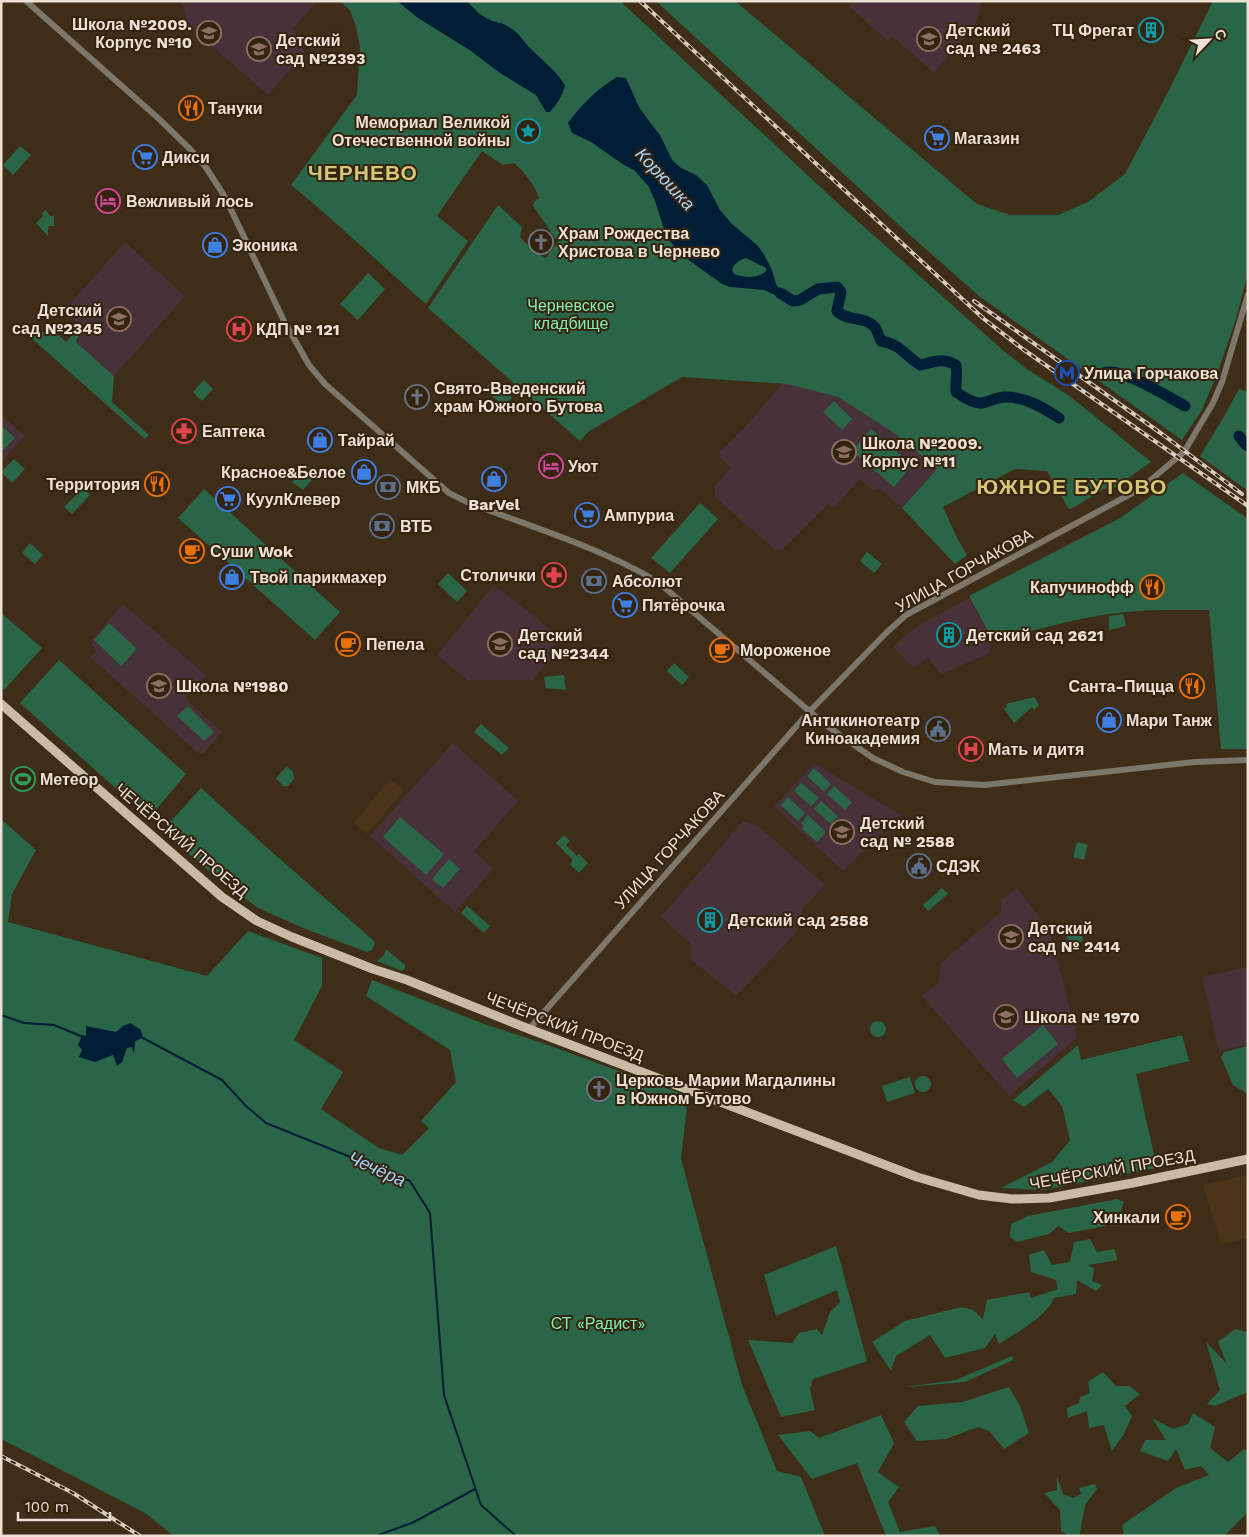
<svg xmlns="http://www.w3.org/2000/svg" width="1249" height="1537" viewBox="0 0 1249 1537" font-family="'Work Sans',sans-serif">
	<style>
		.built { fill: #4b351a }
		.education { fill: #463238 }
		.green { fill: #2a6547 }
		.water { fill: #001e36; fill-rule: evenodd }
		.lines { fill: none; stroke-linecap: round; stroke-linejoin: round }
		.stream { stroke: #001e36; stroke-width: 2 }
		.river { stroke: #001e36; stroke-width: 11 }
		.minor { stroke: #7d766b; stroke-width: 6 }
		.major { stroke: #cabba4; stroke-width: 9 }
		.rail-casing { stroke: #d7ccbe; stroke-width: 4 }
		.rail { stroke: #34230e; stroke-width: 2; stroke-dasharray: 5.5; stroke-linecap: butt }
		.labels { text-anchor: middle; stroke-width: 4; stroke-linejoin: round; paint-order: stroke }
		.poi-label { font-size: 16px; font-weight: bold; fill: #ece1d4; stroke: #34230e; text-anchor: start }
		.park-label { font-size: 16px; fill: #81eeb4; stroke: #34230e }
		.street-label { font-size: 16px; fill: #ece1d4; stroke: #34230e }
		.water-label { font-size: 18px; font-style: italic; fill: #a3d3fe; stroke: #34230e }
		.district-label { font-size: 21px; font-weight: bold; letter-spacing: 1px; fill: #d6c678; stroke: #34230e }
	</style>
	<rect width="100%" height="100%" fill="#3e2d18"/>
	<path class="built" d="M390 779 404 790 367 834 354 823Z
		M1248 1175V1238L1221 1244 1203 1185Z"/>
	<path class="education" d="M182 1H317L293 29 305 53 268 95 183 21 187 17Z
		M853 1H982L975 25 934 73 892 36 888 41 849 6Z
		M125 242 185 296 114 376 76 342 80 332 68 306Z
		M783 383 838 397 897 435 937 469 902 508 880 489 873 491 860 479 835 507 833 508 828 504 783 549 775 550 715 497V486L731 468 720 458 719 455 720 452 744 428Z
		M1 415 25 436 1 462Z
		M494 585 554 632 553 655 533 680H467L437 655Z
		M969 598 992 640 988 654 941 674 928 657 914 668 893 647 917 626Z
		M123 604 206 675 185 698 222 732 204 753H198L90 657 96 651 90 641Z
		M453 743 518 801 474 851 493 869 455 912 370 836Z
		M814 763 901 815 843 871 774 807Z
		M743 821 758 826 825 885 803 908 796 933 736 996 690 959 691 944 661 917Z
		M1017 888 1048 928 1062 978 1077 1038 1009 1096 922 996 939 982 941 963 1001 912V900Z
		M1248 967V1044L1219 1051 1202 977Z"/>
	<path class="green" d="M339 1H620L844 209 1005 352 1027 369 1071 397 1151 462 1115 487 1104 489 1071 509 1068 508 1047 471 1015 469 943 507 957 538 967 555 955 564 902 508 937 469 897 435 838 397 787 384 682 377 588 432 580 441 428 308 498 205 522 227 520 237 534 252 546 258 558 242 533 206 535 201 539 198C535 185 524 172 514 163L503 165 482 151 437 216 468 241 426 304C381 265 338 223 291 185L357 95 360 47 356 27 350 10Z
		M656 1H735L977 204 1010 215H1058L1088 202 1125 174 1168 92 1213 1H1248V273L1235 322 1217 374 1202 410 1182 440 979 296 911 236Z
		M20 146 31 155 13 175 3 165Z
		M46 210 50 216H54V226H48V236L36 223 43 216 42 213Z
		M368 273 385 289 358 320 340 304Z
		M32 332H55L66 342 75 332H80L76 342 114 376 112 402 149 435 145 439 29 336Z
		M204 380 213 389 202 401 193 392Z
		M492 380 512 397 505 406 484 390Z
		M1239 389 1248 392V491L1200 456 1222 420Z
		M834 401 852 419 842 430 823 412Z
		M3 427 15 438 1 452V429Z
		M871 429 912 465 894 487 852 451Z
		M14 459 25 469 12 483 1 472Z
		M307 465 317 474 303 490 292 482Z
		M1183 473 1248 519V749H1221L1209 610C1178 610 1147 609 1117 613 1075 618 1034 631 993 641L969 596 1122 517Z
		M83 488 90 495 72 514 64 507Z
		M204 489 340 612 315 640 178 518Z
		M700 503 718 519 670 573 651 558Z
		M30 543 43 555 35 564 22 553Z
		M867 552 882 564 874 573 860 561Z
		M448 573 467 591 457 602 438 584Z
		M1 613 42 648 4 690 1 688Z
		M1123 614 1126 626 1109 630V616Z
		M109 623 137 649 121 666 94 640Z
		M59 660 186 774 149 818 20 703Z
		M674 663 689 677 682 685 667 671Z
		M564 675 566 690 546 688 544 677Z
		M1034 697 1039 705 1034 710 1032 707 1014 723 1004 709 1007 707 1006 704Z
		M188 706 214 732 204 741 177 716Z
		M481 724 509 748 502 755 474 732Z
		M287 766 293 772 294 779 288 786H283L276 778Z
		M814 768 831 784 824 792 807 776Z
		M801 783 819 798 811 806 794 791Z
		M834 786 852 802 845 810 827 794Z
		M201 788 265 846 373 940 375 943 372 950 367 952 303 928 258 908 208 870 162 831Z
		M788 797 805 813 798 821 781 805Z
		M821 801 838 816 831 824 814 809Z
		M808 815 826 832 817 842 802 829 804 826 801 823Z
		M400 817 444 854 426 875 383 837Z
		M1 819 36 850 12 894 8 922 207 976 248 931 322 958V986L294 1040 343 1072 321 1109 379 1148 402 1155 429 1128 421 1121 456 1082 450 1050 366 996 372 980 484 1024 545 1044 679 1093 677 1102 687 1107 681 1159 742 1385 777 1471 801 1477 825 1536H174L145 1513 1 1439Z
		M564 835 570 841 566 845 577 856 579 854 588 863 579 873 570 864 573 860 556 843Z
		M1077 842 1088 845 1084 860 1073 857Z
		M449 859 460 869 443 888 432 879Z
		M942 888 948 894 928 911 923 905Z
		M467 906 490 926 484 933 461 913Z
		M1071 925H1077L1081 928 1083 940C1075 952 1067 942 1064 932Z
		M386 949 405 965V968L402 971 377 961 384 955Z
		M870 1029a8 8 0 1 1 16 0a8 8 0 1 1-16 0Z
		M1043 1025 1058 1044 1017 1078 1002 1059Z
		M1182 1035 1189 1061 1136 1074 1157 1168 1043 1190 1001 1188 1052 1162 1070 1140 1062 1106 1048 1089 1024 1107 1013 1100 1078 1045 1081 1060Z
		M1248 1046V1094L1233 1085 1221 1057 1224 1052Z
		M915 1084a8 8 0 1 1 16 0a8 8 0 1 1-16 0Z
		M910 1077 915 1093 887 1102 882 1086Z
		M1117 1199 1124 1202 1121 1210 1124 1222 1114 1226 1112 1220 1105 1221V1226L1069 1233 1058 1226 1049 1234 1017 1242 1010 1237 1011 1224 1028 1216Z
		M1090 1239 1097 1252 1115 1249 1117 1260 1088 1265 1094 1269 1092 1281 1102 1285 1096 1291 1077 1280 1076 1294 1054 1298C1048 1315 1015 1334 999 1344L995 1334 985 1348 945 1358 930 1335 896 1356 891 1371 872 1342 905 1321 961 1307 973 1310 983 1319 987 1300 1029 1292 1031 1298 1058 1289 1056 1280 1031 1272 1029 1255 1044 1250 1052 1265 1070 1262 1074 1242Z
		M836 1246 867 1361 813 1379 810 1389 815 1410 781 1417 748 1340 792 1343 799 1333 817 1329 822 1335 830 1312 840 1302 837 1290 776 1316 764 1275Z
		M1235 1329 1248 1332V1392L1215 1406 1207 1404 1220 1390 1206 1342 1227 1364 1218 1342Z
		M1012 1356 1013 1360 965 1382 905 1387 956 1380Z
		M1103 1372 1116 1386H1129L1140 1394 1125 1406 1132 1416 1124 1434 1112 1451 1104 1425 1089 1428 1087 1411 1068 1418 1067 1408 1079 1403 1080 1397 1090 1393 1088 1382Z
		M1009 1387 1020 1406 1029 1433 1004 1449 989 1431 978 1427 946 1439 917 1441 904 1422 918 1406 962 1402Z
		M1193 1413 1215 1427 1210 1448 1228 1462 1244 1449 1248 1452V1512L1224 1536H1124L1122 1525 1176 1488 1209 1475 1201 1466 1185 1470 1176 1449 1168 1461 1140 1451 1145 1440H1166L1152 1418 1173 1429 1188 1424Z
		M881 1415 894 1443 878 1472 899 1487 888 1502 900 1532 935 1526 940 1536H886L857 1463 812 1479 778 1435 810 1431 819 1438Z
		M1057 1476 1063 1494 1073 1498 1081 1494 1079 1488 1095 1484 1097 1489 1085 1505 1080 1533V1536H1071L1061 1531 1060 1510 1044 1493 1057 1490Z"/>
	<path class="water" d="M397 1H467C473 8 480 15 488 19 495 23 503 22 509 27 518 32 522 39 528 46 540 59 555 69 565 85 563 95 557 104 550 112H546L536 95 500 73 471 51 418 18Z
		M617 77 626 78 639 107 649 121 660 135 672 160 681 168 696 175 707 185 720 210 732 224 757 245 763 253 772 270 776 284 782 293 793 301 792 303 764 290 730 287 722 284 683 256 667 238 655 201 649 187 634 170 624 165 591 142 572 133 568 123C581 105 597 89 617 77ZM746 258 766 268V271C757 279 745 278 734 274L732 270C734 263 740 260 746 258Z
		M130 1023 141 1030 143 1038 135 1041 134 1054 132 1047 127 1048 122 1062 117 1066 113 1055 95 1062 79 1057 82 1050 78 1045 82 1035 86 1036V1026L116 1032 123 1026Z"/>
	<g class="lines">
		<path class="stream" d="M1 1015 24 1023 54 1025 83 1037
			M143 1038 222 1080 246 1106 266 1123 410 1181 430 1213 444 1395 481 1505 516 1536
			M376 1536 414 1522 475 1489"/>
		<path class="river" d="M780 293 793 301 800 300 818 289 837 287 841 292 837 311C847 322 869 316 876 329 878 333 879 337 881 341 902 345 903 354 920 365 935 362 941 357 956 365 958 374 955 383 956 392 963 396 973 404 982 403 989 402 996 397 1005 397 1026 397 1042 407 1059 418
			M1097 375C1101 374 1105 372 1109 372 1127 371 1168 397 1185 406
			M1239 436 1245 444 1248 446"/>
		<path class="minor" d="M26 1 158 118 190 149 205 166 225 197 284 321 309 365 325 384 449 493 467 502C531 527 599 547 658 582L821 721 841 736 873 758 903 772 935 782 984 785 1195 762 1248 760
			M529 1029 810 711 886 633 906 615 1140 489 1184 452 1213 403 1222 382 1248 294"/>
		<path class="major" d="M1 704 222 897 257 921 292 937 373 969 407 980 529 1029 917 1177 979 1195 1012 1199 1049 1198 1133 1183 1248 1159"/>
		<defs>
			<path id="rail" d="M640 1 984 319 1024 350 1248 506
				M974 301 1162 434 1242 494
				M1 1456 73 1493 140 1536"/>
		</defs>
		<use href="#rail" class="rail-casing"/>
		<use href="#rail" class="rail"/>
	</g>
	<defs>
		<symbol id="building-ring" viewBox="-11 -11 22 22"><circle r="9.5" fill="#34230e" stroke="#0f9aa8" stroke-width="1.5"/><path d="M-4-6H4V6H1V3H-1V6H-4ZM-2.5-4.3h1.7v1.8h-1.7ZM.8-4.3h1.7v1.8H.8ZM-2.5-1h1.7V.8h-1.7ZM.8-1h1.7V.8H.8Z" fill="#0f9aa8"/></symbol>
		<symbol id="school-ring" viewBox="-11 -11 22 22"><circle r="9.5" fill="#34230e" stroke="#8d6e63" stroke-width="1.5"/><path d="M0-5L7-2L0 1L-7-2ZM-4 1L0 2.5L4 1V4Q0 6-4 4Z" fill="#8d6e63"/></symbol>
		<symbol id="restaurant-ring" viewBox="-11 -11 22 22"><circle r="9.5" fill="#34230e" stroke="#e8710a" stroke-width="1.5"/><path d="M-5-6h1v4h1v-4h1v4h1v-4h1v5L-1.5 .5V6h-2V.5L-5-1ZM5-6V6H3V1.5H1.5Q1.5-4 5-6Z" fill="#e8710a"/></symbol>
		<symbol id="sight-ring" viewBox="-11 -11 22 22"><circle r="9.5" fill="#34230e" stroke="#0f9aa8" stroke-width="1.5"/><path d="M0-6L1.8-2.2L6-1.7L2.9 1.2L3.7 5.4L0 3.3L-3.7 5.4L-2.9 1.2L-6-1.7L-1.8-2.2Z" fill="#0f9aa8"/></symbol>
		<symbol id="supermarket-ring" viewBox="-11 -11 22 22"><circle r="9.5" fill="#34230e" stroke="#3f7fe0" stroke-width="1.5"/><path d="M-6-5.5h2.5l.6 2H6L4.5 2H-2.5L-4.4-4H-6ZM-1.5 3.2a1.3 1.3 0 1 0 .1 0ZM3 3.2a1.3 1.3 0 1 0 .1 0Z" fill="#3f7fe0"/></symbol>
		<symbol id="hotel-ring" viewBox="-11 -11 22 22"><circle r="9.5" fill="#34230e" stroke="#d1479c" stroke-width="1.5"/><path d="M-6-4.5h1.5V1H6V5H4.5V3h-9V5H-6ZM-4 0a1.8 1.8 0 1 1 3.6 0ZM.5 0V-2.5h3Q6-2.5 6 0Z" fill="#d1479c"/></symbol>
		<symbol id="church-ring" viewBox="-11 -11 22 22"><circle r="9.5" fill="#34230e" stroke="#6b7280" stroke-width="1.5"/><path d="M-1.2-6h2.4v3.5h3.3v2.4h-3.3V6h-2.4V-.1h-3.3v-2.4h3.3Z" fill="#6b7280"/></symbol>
		<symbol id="shop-ring" viewBox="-11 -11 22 22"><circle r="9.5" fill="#34230e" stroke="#3f7fe0" stroke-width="1.5"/><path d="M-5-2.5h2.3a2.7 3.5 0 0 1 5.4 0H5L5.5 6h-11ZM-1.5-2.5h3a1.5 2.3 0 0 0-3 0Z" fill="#3f7fe0"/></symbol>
		<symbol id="hospital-ring" viewBox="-11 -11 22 22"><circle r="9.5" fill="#34230e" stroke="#e0444e" stroke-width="1.5"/><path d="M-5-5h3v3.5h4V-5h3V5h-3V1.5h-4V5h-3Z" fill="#e0444e"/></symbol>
		<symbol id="metro-ring" viewBox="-11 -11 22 22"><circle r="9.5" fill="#34230e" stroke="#1a4fb4" stroke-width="1.5"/><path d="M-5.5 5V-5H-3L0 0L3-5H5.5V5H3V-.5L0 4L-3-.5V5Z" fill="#1a4fb4"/></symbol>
		<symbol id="pharmacy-ring" viewBox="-11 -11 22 22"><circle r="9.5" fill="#34230e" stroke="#e0444e" stroke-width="1.5"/><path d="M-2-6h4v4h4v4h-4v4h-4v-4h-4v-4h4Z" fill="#e0444e"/></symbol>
		<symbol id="bank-ring" viewBox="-11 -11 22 22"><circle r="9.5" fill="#34230e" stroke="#5c6f8a" stroke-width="1.5"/><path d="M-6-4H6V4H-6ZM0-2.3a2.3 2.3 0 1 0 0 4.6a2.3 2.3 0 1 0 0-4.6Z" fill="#5c6f8a"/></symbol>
		<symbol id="cafe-ring" viewBox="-11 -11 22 22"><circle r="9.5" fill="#34230e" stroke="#e8710a" stroke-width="1.5"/><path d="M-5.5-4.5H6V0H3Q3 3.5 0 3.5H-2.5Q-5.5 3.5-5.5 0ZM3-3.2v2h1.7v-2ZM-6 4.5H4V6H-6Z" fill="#e8710a"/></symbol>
		<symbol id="civic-ring" viewBox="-11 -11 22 22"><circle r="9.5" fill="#34230e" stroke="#5c6f8a" stroke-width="1.5"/><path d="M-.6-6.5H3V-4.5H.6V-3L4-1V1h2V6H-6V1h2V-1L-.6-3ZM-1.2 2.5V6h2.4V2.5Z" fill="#5c6f8a"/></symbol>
		<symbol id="stadium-ring" viewBox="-11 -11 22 22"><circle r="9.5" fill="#34230e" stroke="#2e9e5b" stroke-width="1.5"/><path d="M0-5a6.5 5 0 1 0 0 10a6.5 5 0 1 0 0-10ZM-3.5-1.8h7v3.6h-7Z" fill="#2e9e5b"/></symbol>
	</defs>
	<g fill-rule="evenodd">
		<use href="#building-ring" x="1137" y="16" width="28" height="28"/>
		<use href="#school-ring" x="195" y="19" width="28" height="28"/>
		<use href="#school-ring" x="915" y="25" width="28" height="28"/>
		<use href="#school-ring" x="245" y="35" width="28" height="28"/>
		<use href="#restaurant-ring" x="177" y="94" width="28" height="28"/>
		<use href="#sight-ring" x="514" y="117" width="28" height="28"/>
		<use href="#supermarket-ring" x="923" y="124" width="28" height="28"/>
		<use href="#supermarket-ring" x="131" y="143" width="28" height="28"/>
		<use href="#hotel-ring" x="94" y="187" width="28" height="28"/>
		<use href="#church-ring" x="527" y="228" width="28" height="28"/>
		<use href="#shop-ring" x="201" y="231" width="28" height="28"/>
		<use href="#school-ring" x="105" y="305" width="28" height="28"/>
		<use href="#hospital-ring" x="225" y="315" width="28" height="28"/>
		<use href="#metro-ring" x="1053" y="359" width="28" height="28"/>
		<use href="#church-ring" x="403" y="383" width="28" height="28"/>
		<use href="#pharmacy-ring" x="170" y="417" width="28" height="28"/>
		<use href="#shop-ring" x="306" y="426" width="28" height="28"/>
		<use href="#school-ring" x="830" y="438" width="28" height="28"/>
		<use href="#hotel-ring" x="537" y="452" width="28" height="28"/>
		<use href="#shop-ring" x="350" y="458" width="28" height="28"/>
		<use href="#shop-ring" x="480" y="465" width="28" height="28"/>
		<use href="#restaurant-ring" x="143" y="470" width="28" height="28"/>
		<use href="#bank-ring" x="374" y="473" width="28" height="28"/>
		<use href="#supermarket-ring" x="214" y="485" width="28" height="28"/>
		<use href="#supermarket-ring" x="573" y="501" width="28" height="28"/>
		<use href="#bank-ring" x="368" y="512" width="28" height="28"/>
		<use href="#cafe-ring" x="178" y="537" width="28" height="28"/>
		<use href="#pharmacy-ring" x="540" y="561" width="28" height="28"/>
		<use href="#shop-ring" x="218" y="563" width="28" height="28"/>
		<use href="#bank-ring" x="580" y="567" width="28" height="28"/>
		<use href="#restaurant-ring" x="1138" y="573" width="28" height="28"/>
		<use href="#supermarket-ring" x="611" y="591" width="28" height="28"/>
		<use href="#building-ring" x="935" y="621" width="28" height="28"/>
		<use href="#cafe-ring" x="334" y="630" width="28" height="28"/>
		<use href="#school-ring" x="486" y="630" width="28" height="28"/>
		<use href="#cafe-ring" x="708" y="636" width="28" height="28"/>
		<use href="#school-ring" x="145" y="672" width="28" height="28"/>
		<use href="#restaurant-ring" x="1178" y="672" width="28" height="28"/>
		<use href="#shop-ring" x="1095" y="706" width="28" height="28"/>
		<use href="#civic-ring" x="924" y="715" width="28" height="28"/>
		<use href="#hospital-ring" x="957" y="735" width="28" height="28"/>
		<use href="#stadium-ring" x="9" y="765" width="28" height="28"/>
		<use href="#school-ring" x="828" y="818" width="28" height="28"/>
		<use href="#civic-ring" x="905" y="852" width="28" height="28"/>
		<use href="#building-ring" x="696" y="906" width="28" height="28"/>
		<use href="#school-ring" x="997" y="923" width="28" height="28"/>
		<use href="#school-ring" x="992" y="1003" width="28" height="28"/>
		<use href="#church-ring" x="585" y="1075" width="28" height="28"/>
		<use href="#cafe-ring" x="1164" y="1203" width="28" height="28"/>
	</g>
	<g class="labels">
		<g class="poi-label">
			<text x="192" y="30" text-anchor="end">Школа №2009.<tspan x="192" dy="18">Корпус №10</tspan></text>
			<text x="946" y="36">Детский<tspan x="946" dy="18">сад № 2463</tspan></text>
			<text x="1134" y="36" text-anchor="end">ТЦ Фрегат</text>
			<text x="276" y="46">Детский<tspan x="276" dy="18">сад №2393</tspan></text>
			<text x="208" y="114">Тануки</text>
			<text x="510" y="128" text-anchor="end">Мемориал Великой<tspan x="510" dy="18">Отечественной войны</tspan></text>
			<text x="954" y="144">Магазин</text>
			<text x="162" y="163">Дикси</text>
			<text x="126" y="207">Вежливый лось</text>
			<text x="558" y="239">Храм Рождества<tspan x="558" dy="18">Христова в Чернево</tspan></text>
			<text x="232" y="251">Эконика</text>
			<text x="102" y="316" text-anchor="end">Детский<tspan x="102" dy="18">сад №2345</tspan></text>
			<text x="256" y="335">КДП № 121</text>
			<text x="1084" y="379">Улица Горчакова</text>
			<text x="434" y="394">Свято-Введенский<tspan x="434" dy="18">храм Южного Бутова</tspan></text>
			<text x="202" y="437">Еаптека</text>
			<text x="338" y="446">Тайрай</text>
			<text x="862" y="449">Школа №2009.<tspan x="862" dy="18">Корпус №11</tspan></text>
			<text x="568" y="472">Уют</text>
			<text x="346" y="478" text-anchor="end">Красное&amp;Белое</text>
			<text x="140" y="490" text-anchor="end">Территория</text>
			<text x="406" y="493">МКБ</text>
			<text x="246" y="505">КуулКлевер</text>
			<text x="494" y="510" text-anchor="middle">BarVel</text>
			<text x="604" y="521">Ампуриа</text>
			<text x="400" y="532">ВТБ</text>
			<text x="210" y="557">Суши Wok</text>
			<text x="536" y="581" text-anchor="end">Столички</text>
			<text x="250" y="583">Твой парикмахер</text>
			<text x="612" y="587">Абсолют</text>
			<text x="1134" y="593" text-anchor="end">Капучинофф</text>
			<text x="642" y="611">Пятёрочка</text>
			<text x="518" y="641">Детский<tspan x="518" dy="18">сад №2344</tspan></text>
			<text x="966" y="641">Детский сад 2621</text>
			<text x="366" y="650">Пепела</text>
			<text x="740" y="656">Мороженое</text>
			<text x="176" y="692">Школа №1980</text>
			<text x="1174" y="692" text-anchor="end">Санта-Пицца</text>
			<text x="920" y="726" text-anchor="end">Антикинотеатр<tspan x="920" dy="18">Киноакадемия</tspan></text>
			<text x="1126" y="726">Мари Танж</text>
			<text x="988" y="755">Мать и дитя</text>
			<text x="40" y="785">Метеор</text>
			<text x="860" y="829">Детский<tspan x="860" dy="18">сад № 2588</tspan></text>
			<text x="936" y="872">СДЭК</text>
			<text x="728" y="926">Детский сад 2588</text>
			<text x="1028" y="934">Детский<tspan x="1028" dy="18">сад № 2414</tspan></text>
			<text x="1024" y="1023">Школа № 1970</text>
			<text x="616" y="1086">Церковь Марии Магдалины<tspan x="616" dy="18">в Южном Бутово</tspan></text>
			<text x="1160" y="1223" text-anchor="end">Хинкали</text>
		</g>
		<g class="park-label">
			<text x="571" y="311">Черневское<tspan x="571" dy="18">кладбище</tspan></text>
			<text x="598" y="1329">СТ «Радист»</text>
		</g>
		<g class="street-label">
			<text transform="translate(964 570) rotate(-29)" y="6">УЛИЦА ГОРЧАКОВА</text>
			<text transform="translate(182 840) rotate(40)" y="6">ЧЕЧЁРСКИЙ ПРОЕЗД</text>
			<text transform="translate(669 849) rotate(-48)" y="6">УЛИЦА ГОРЧАКОВА</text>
			<text transform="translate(565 1026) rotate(21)" y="6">ЧЕЧЁРСКИЙ ПРОЕЗД</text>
			<text transform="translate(1112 1169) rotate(-10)" y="6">ЧЕЧЁРСКИЙ ПРОЕЗД</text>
		</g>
		<g class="water-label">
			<text transform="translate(665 179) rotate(47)" y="6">Корюшка</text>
			<text transform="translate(377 1169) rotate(24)" y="6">Чечёра</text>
		</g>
		<g class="district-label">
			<text x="363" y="180">ЧЕРНЕВО</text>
			<text x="1072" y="494">ЮЖНОЕ БУТОВО</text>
		</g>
	</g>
	<rect width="1249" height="1537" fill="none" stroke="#ece1d4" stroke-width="5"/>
	<g transform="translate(1209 40) rotate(65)" stroke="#34230e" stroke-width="4" paint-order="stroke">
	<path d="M0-4L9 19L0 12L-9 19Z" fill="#ece1d4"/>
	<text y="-8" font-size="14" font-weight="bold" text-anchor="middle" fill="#ece1d4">С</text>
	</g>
	<path d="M18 1512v8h92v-8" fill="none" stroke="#ece1d4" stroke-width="2.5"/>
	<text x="25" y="1512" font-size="15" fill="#ece1d4" stroke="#34230e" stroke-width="4" paint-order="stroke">100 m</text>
</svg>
